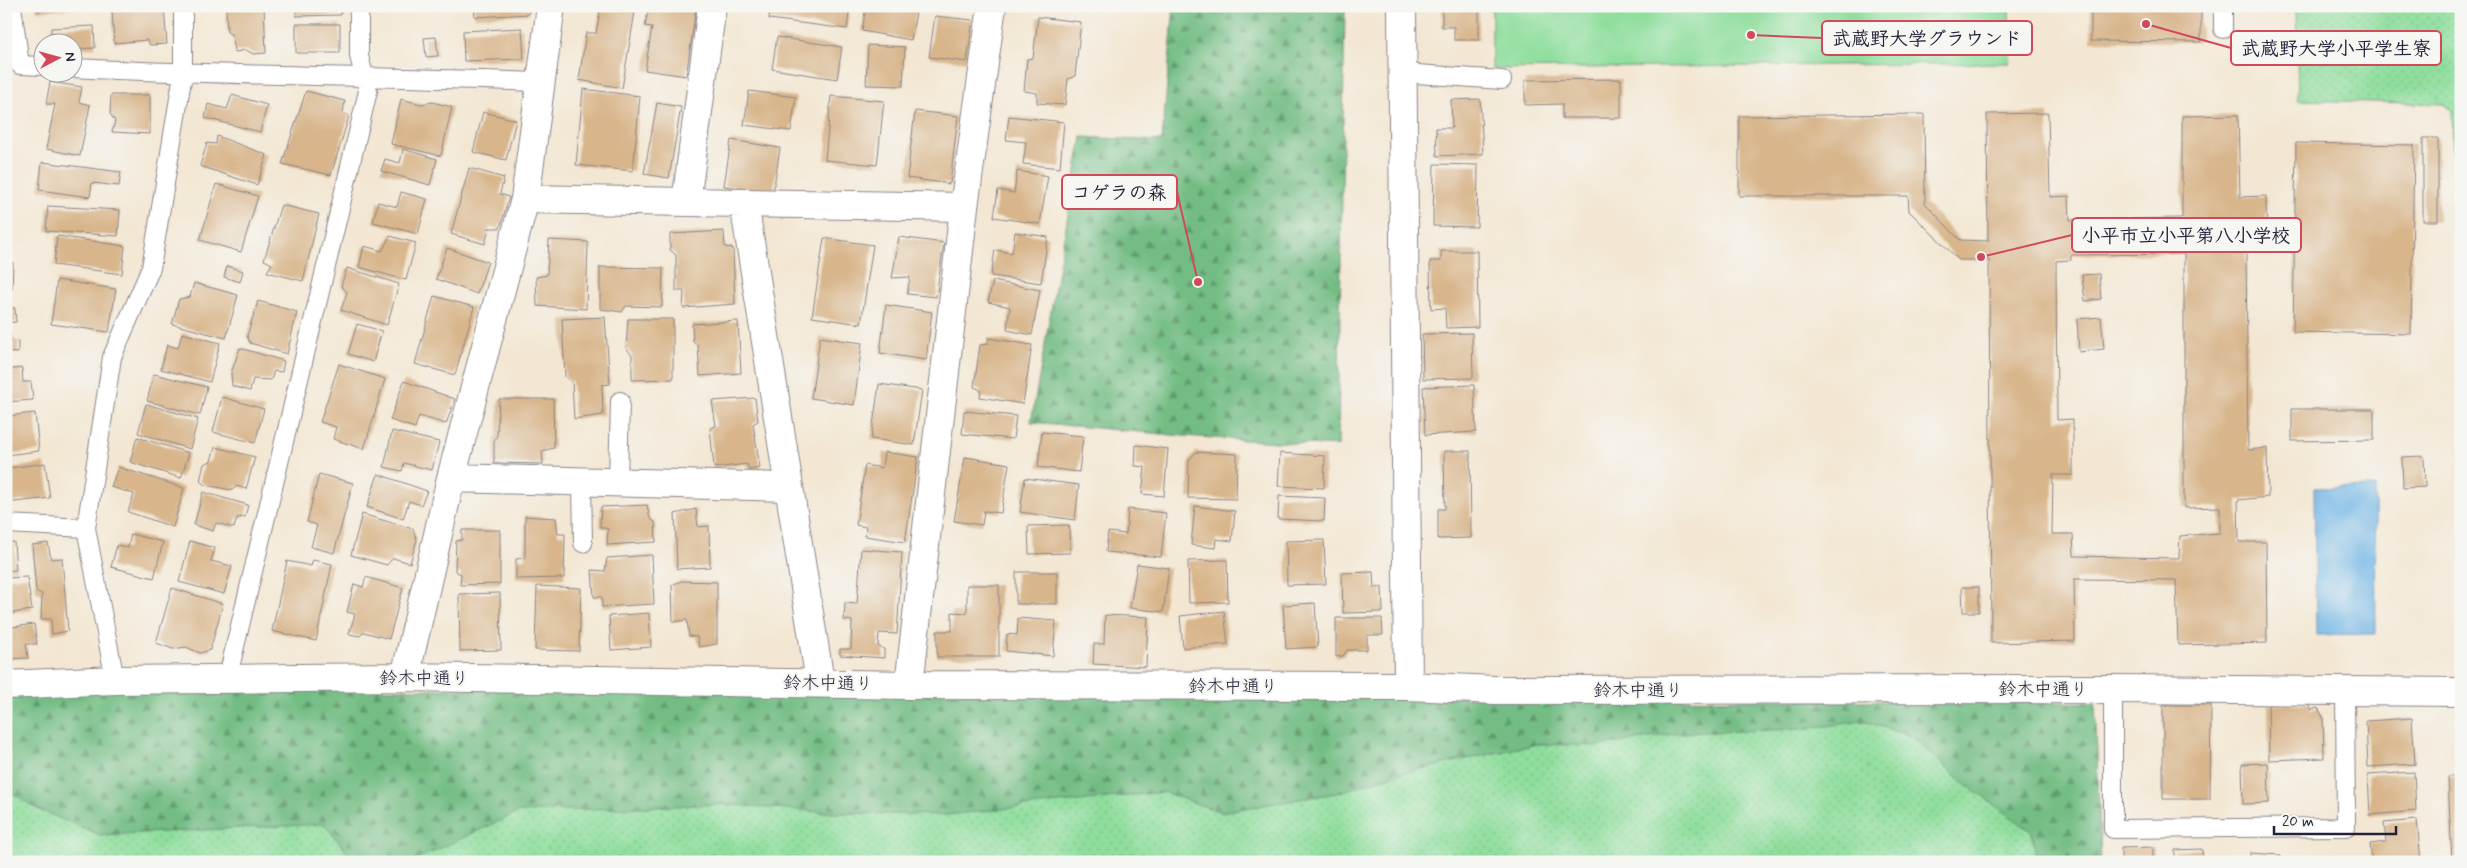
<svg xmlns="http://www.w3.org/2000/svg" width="2467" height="868" viewBox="0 0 2467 868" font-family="Mynerve,'Klee One',sans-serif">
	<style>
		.grass { fill: url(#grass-dots); stroke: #58806c }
		.forest { fill: url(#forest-firs); stroke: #4a7060 }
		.pitch { fill: #8fde9d; stroke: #58806c }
		.water { fill: #6eb4e5; stroke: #486b90 }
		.building { fill: #d8b58b; fill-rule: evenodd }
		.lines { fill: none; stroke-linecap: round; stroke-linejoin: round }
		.service-casing { stroke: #8a8487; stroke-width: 20 }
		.minor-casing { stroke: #8a8487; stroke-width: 30 }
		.service { stroke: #fff; stroke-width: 18 }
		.minor { stroke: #fff; stroke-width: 28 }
		.labels { text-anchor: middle; stroke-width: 4.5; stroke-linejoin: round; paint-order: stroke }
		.street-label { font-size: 18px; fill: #22223b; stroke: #f6f6f2 }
		.leader { fill: none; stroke: #d1495b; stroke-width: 2 }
		.callout-dot { fill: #d1495b; stroke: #f6f6f2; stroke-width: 2 }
		.callout { fill: #f6f6f2; stroke: #d1495b; stroke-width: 2 }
		.callout-label { font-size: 19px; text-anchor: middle; font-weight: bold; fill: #22223b }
	</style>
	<defs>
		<pattern id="grass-dots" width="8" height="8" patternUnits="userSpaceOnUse" patternTransform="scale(1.25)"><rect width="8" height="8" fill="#8fde9d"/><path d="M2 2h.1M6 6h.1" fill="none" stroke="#7bbe88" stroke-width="1.8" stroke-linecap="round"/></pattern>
		<pattern id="forest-firs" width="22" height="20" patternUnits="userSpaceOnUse" patternTransform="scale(1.25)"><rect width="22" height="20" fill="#73bd84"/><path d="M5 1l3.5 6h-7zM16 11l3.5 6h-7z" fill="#5e996d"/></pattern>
	</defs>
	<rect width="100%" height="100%" fill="#f6f6f2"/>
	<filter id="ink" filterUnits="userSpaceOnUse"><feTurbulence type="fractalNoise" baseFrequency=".02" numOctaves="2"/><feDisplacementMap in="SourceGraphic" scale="10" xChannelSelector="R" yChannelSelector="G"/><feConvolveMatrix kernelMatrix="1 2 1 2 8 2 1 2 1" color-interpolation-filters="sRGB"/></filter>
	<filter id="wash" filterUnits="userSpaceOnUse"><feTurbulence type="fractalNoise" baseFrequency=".0096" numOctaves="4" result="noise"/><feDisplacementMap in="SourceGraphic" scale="20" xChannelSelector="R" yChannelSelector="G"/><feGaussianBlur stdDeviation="1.12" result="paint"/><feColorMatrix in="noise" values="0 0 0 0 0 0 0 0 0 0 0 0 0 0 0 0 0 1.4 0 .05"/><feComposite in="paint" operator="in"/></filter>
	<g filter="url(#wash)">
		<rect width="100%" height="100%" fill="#f3e7d3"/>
		<path class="grass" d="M2296 6H2461V225H2456L2452 110 2443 104 2298 100Z
			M6 692 2095 703 2101 862H6Z"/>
		<path class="forest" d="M1174 6H1345L1338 446 1183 436 1031 422 1082 137 1162 141Z
			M72 687 899 692 2095 703 2101 862H2037L2032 832 1961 781 1911 736 1864 721 1801 729 1681 733 1600 746 1537 744 1393 775 1337 793 1221 812 1163 792 946 815 835 813 722 804 519 812 410 862H355L324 824 101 835 37 809 6 789V692Z"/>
		<path class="pitch" d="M1492 6H2009L2010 63 1492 69Z"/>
		<path class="water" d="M2375 487 2376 634 2316 635 2314 488Z"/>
		<g id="blocks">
			<path class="building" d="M36 6H83V8L37 11Z
				M226 6H264L266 53 253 54 246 50 235 52 232 35 227 32Z
				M296 6H341V15L296 16Z
				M474 6H529V14L475 17Z
				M601 6H636L622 88 579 80 586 33H596Z
				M649 6 696 8 686 76 645 70 652 27 645 26Z
				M770 6H850L847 29 769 19Z
				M866 6 917 7 911 40 862 31Z
				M1442 6H1479V40H1454V27H1442Z
				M2091 6H2201V42L2091 41Z
				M164 7 167 44 150 45 147 40 114 43 112 11Z
				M935 16 973 20 967 62 929 57Z
				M1038 17 1081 22 1075 76 1068 79 1065 105 1037 103V93L1024 91 1027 59 1033 58Z
				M296 24H340V53H296Z
				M94 26 95 48 72 49V42H51V28Z
				M522 28 524 59 464 61 463 31Z
				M436 37 438 56 426 57 424 38Z
				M777 37 842 47 837 79 772 69Z
				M868 45 905 47 903 86 866 85Z
				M1621 79V118H1562V104L1525 105V80Z
				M50 82 82 87 79 102 90 105 80 156 46 149 55 104H46Z
				M583 89 640 96 633 171 576 165Z
				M306 91 345 101 343 113 349 116 331 175 282 164Z
				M749 91 796 97 791 131 744 125Z
				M111 95H150V134L112 132 115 121 110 114Z
				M232 95 267 105 260 132 205 118 208 104 227 109Z
				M831 96 884 101 877 165 825 160Z
				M401 99 421 104 432 102 452 107 441 156 391 144Z
				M1480 99 1483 154 1437 156 1436 128H1452L1451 100Z
				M657 103 681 107 669 178 644 174Z
				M915 111 958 116 950 184 907 178Z
				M483 112 516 120 506 160 473 152Z
				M2048 113 2050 197 2069 196 2070 220 2182 218V116L2238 115 2240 197 2266 196 2267 250H2246L2248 450 2267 448 2268 497 2238 500 2239 542H2266L2267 643 2178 645 2176 580 2074 579 2075 641 1991 643 1989 260H1959L1909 211 1908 196H1739V116L1924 114 1925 203 1960 240 1988 241 1987 114ZM2184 254V508L2220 507V533L2180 536 2179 558 2074 556 2073 534H2052L2053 475H2073V419L2057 420 2056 261 2071 260V255Z
				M1009 116 1064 122 1060 168 1023 164 1026 142 1006 140Z
				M217 136 267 155 257 185 200 166 207 143 216 144Z
				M2423 138H2438V221H2423Z
				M731 140 780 148 773 193 724 186Z
				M2296 143 2414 145 2411 334 2293 332Z
				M403 149 437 159 430 185 381 171 385 159 400 163Z
				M42 162 121 172 119 186 92 183 90 197 39 190Z
				M1434 164 1478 165 1477 227 1433 226Z
				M469 168 504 178 500 194 509 197 500 228H489L485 244 451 234Z
				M1017 171 1048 176 1040 224 994 217 998 190 1014 193Z
				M216 184 258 196 241 252 200 240Z
				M401 192 427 199 418 234 373 222 378 202 397 207Z
				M281 205 319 214 303 281 267 272 272 264 264 260Z
				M48 206 120 210 118 236 46 231Z
				M724 231 725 247 733 248 735 304 683 308 684 291H676V255L670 250V234Z
				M1015 232 1048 237 1041 283 991 276 995 250 1012 253Z
				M57 236 125 246 122 274 54 265Z
				M390 236 416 243 406 280 359 267 364 246 382 251Z
				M899 237 944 243 936 297 907 294 910 277 892 278Z
				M824 238 873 245 861 324 812 317Z
				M549 240 588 242 586 309 537 306 536 277 547 275Z
				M447 248 488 262 477 294 436 279Z
				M1441 251H1477L1478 327 1446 328 1445 308 1431 309 1430 261H1441Z
				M6 263H13L12 289H6Z
				M227 266 243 271 240 282 224 277Z
				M600 267 663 268 662 307 626 306 622 312 600 309Z
				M347 268 399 284 387 325 341 310 347 292 341 286Z
				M2099 274 2101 299 2085 301 2082 275Z
				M57 280 116 289 109 332 51 324Z
				M993 281 1040 290 1032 335 1007 330 1010 307 988 302Z
				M194 283 238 295 226 338 172 324 179 299 190 297Z
				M434 296 474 307 455 375 415 364Z
				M258 301 297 312 287 354 250 343 247 336Z
				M886 305 932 312 926 360 880 353Z
				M6 308H15L16 322 6 323Z
				M605 317 610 384 602 385 603 415 574 419 572 382 565 377 562 319Z
				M2101 317 2104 349 2079 352 2077 319Z
				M628 319H673V379L632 380V355L626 348Z
				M738 321 741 373 700 376 698 346 693 342 692 324Z
				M357 324 382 331 373 362 348 354Z
				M6 332H10L11 340 18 341V353L6 352Z
				M182 333 220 343 210 382 161 369 167 345 178 348Z
				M1472 333 1473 378 1423 379 1422 334Z
				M820 337 862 343 854 405 811 398Z
				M988 338 1032 345 1023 404 980 397 981 390 974 387 980 345 988 344Z
				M240 348 284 361 282 372 274 371 271 380 253 379 250 391 232 386 231 373Z
				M339 364 385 379 364 449 333 439 336 427 320 422Z
				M22 368 23 382H31L33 400 6 402V370Z
				M154 374 207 387 200 415 147 401Z
				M404 381 455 399 446 424 419 416 415 428 390 420Z
				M879 384 922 390 914 445 871 439Z
				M1474 385 1476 432 1425 435 1423 387Z
				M222 397 264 409 255 443 213 432Z
				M755 398 758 421 753 424 760 468 749 470 747 464 714 468 710 428 716 426 712 401Z
				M499 399H553L554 448 542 451 543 464 494 463V441L497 435Z
				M146 404 198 419 190 449 138 433Z
				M2292 409H2374V440L2292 441Z
				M964 411 1016 416 1013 439 962 434Z
				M35 413 39 451 6 455V416Z
				M392 431 439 442 432 470 404 463 402 471 384 467Z
				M1042 432 1083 436 1079 472 1038 467Z
				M137 437 189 453 181 478 130 462Z
				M1136 445 1168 449 1164 496 1142 494 1145 467 1135 466Z
				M215 447 255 457 246 489 237 486 232 490 205 485 200 481 204 464 211 461Z
				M1444 451H1470L1471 538 1438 539V509H1445Z
				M884 452 918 457 905 542 865 536 866 527 856 525 865 465 882 468Z
				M1196 452 1237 454 1236 499 1188 498 1189 460Z
				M1280 453 1325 456 1324 488 1278 486Z
				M2424 456 2425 487 2403 488 2402 457Z
				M965 457 1009 464 1001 513 984 511 982 525 954 521Z
				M45 463 50 498 6 503V475L10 474V468Z
				M118 467 184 488 173 527 128 512 134 494 111 487Z
				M319 474 353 483 334 553 311 547 317 525 307 522Z
				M378 474 427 491 421 505 409 501 403 519 367 507Z
				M1025 478 1079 485 1075 520 1020 512Z
				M203 492 248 505 245 517 237 518 234 528 216 523 213 531 194 525Z
				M1279 496 1325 498 1324 521 1278 519Z
				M647 505 650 519 655 522 656 542 607 545 608 529 600 527 601 507Z
				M1195 506 1235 511 1232 541 1216 539 1215 548 1191 545Z
				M696 509 698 527 709 526 710 567 677 569 675 514Z
				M1128 509 1166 513 1161 557 1106 552 1108 532 1126 534Z
				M362 514 413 529 417 540 410 563 393 558 387 565 351 555Z
				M525 516 556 518 558 534H565L564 578 516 579V559L525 558Z
				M1069 525 1070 553 1029 554 1028 526Z
				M462 530H500V584L460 585 461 574 455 571 456 541 462 540Z
				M131 534 163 542 154 578 111 567 117 545 128 548Z
				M1324 540 1326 584 1287 585 1286 541Z
				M190 541 215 548 211 561 232 566 224 594 179 582Z
				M6 542H14L16 570 6 571Z
				M48 543 51 559 62 558 68 631 52 634 51 619H41L42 594 36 591 32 545Z
				M861 549 902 552 897 634 879 633 878 646 884 649V658L840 655V649H851L852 621 844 620 845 603 857 604Z
				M652 555 654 604 602 607V597H594L592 570 605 571 607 558Z
				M313 560 332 564 316 641 272 631 287 561 311 566Z
				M1227 560 1228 602 1189 603 1188 561Z
				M1137 564 1169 568 1163 612 1130 608Z
				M1016 572H1057V604H1016Z
				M1373 572 1374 588 1382 587 1383 612 1343 613 1342 573Z
				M27 577 32 610 6 614V578Z
				M366 577 403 588 389 639 364 632 360 636 349 634 355 614 347 612 354 584 363 587Z
				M681 581 717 582V644L699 647 697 637 689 636 687 620 673 622 672 585Z
				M967 585H999V657H937V631H952V612L967 613Z
				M537 586 581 588 579 651 535 650Z
				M1962 587H1979V612H1963Z
				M172 588 223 604 210 650 200 653 186 647 173 649 156 643Z
				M500 593 501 650 460 651 459 594Z
				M1315 603 1318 647 1286 649 1283 605Z
				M1224 611 1228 644 1183 648 1180 616Z
				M649 613 651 647 611 650 609 616Z
				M1105 615 1148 617 1146 667 1093 664 1094 644H1104Z
				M1018 618 1056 621 1053 656 1006 651 1007 634 1017 635Z
				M1336 618H1382L1383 635H1367V650H1347L1343 656 1336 657Z
				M34 624 37 644H26L28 658 6 659V628Z
				M2308 703 2310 710 2318 708 2323 717 2324 758 2269 760 2268 705Z
				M2163 705H2211L2210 799H2163Z
				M2412 718 2415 764 2368 767 2366 721Z
				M2268 763 2269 803 2243 804 2242 764Z
				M2414 772 2416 811 2370 815 2368 775Z
				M2461 776V862H2452L2448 777Z
				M2417 820 2421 862H2372L2370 844 2386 842 2384 823Z
				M2153 847V862H2121V848Z
				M2202 849 2203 862H2175V850Z
				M2250 853 2281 855V862H2250Z
				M2298 859H2330V862H2298Z"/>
		</g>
	</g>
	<g filter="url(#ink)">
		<use href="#blocks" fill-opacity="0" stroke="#8a8487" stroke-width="1"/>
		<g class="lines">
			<defs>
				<path id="service" d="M12 6 20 65 42 66
					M2223 29V6
					M72 68C228 76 384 76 540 82
					M1403 73 1502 80
					M582 481 583 543
					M618 482 620 401
					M6 524 86 528
					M115 680 86 528 112 357 151 268 183 74V6
					M227 680 368 91 359 56V6
					M2113 689V829L2346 827 2345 691"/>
				<path id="minor" d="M1402 6 1408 686
					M525 199 964 207
					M686 202 712 6
					M744 203 820 682
					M451 478 788 487
					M405 677 451 478 525 199 551 6
					M6 685 115 680 405 677 909 685 1408 686 1495 690 2113 689 2461 692
					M909 685 964 207 992 6"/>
			</defs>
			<use href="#service" class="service-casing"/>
			<use href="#minor" class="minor-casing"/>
			<use href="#service" class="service"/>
			<use href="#minor" class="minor"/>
		</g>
	</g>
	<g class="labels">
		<g class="street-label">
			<text x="424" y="684">鈴木中通り</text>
			<text transform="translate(828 683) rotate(1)" y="6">鈴木中通り</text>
			<text x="1233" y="692">鈴木中通り</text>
			<text x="2043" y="695">鈴木中通り</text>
			<text x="1638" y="696">鈴木中通り</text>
		</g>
	</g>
	<path class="leader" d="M1751 35L1822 38M2146 24L2231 48M1198 282L1177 192M1981 257L2072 235"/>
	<g class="callout-dot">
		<circle cx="1751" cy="35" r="5"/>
		<circle cx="2146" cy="24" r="5"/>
		<circle cx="1198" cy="282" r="5"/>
		<circle cx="1981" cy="257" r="5"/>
	</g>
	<g class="callout">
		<rect x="1822" y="21" width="210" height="34" rx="5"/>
		<rect x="2231" y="31" width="210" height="34" rx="5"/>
		<rect x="1062" y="175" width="115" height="34" rx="5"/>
		<rect x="2072" y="218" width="229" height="34" rx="5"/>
	</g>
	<g class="callout-label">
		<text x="1927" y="45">武蔵野大学グラウンド</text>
		<text x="2336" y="55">武蔵野大学小平学生寮</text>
		<text x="1119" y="199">コゲラの森</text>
		<text x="2186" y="242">小平市立小平第八小学校</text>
	</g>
	<rect width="2467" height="868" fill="none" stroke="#f6f6f2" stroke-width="25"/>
	<g transform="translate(58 58) rotate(84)"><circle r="24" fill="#f6f6f2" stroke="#a1a1a9"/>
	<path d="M0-4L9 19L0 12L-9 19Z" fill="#d1495b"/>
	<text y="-8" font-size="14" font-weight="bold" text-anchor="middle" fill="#22223b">N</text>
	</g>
	<path d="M2274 826v8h122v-8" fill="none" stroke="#22223b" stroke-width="2.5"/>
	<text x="2282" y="826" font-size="15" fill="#22223b" stroke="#f6f6f2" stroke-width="4" paint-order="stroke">20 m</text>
</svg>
